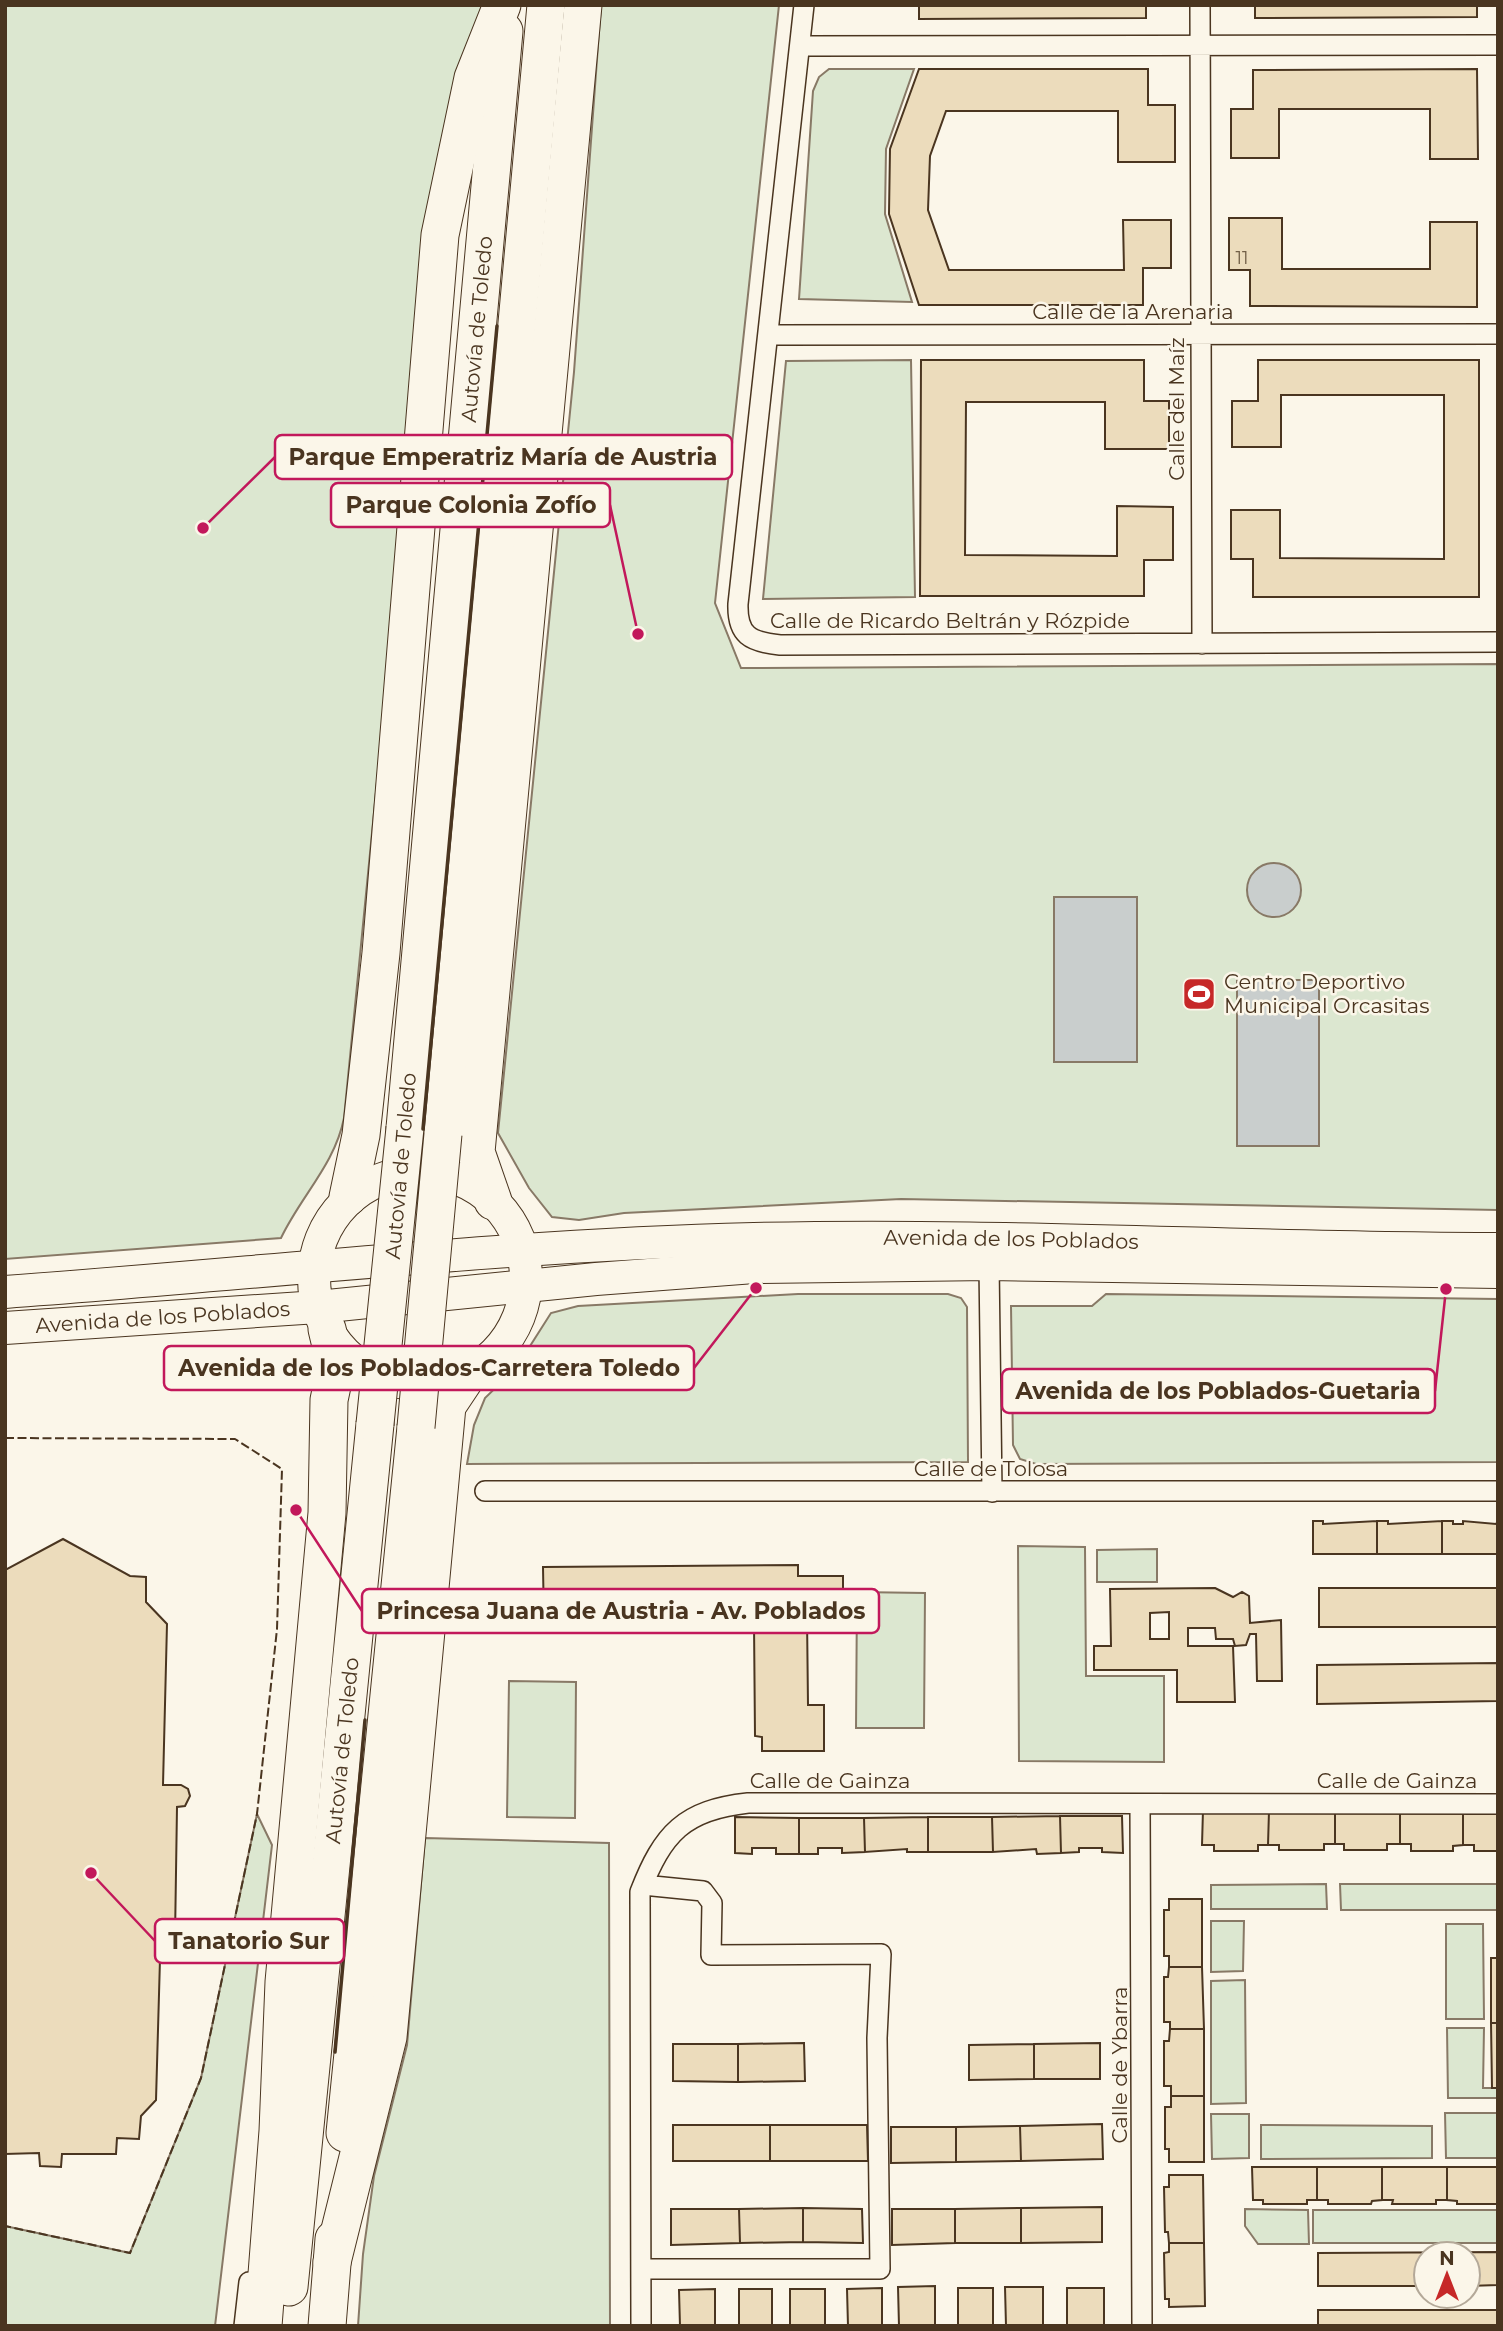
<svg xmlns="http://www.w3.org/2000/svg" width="1503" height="2331" viewBox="0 0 1503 2331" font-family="Montserrat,sans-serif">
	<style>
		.green { fill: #dce7d0; stroke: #887966; stroke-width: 2 }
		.water { fill: #c9cecd; stroke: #887966; stroke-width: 2 }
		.building { fill: #ecdcbc; stroke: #4a3520; stroke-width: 2; fill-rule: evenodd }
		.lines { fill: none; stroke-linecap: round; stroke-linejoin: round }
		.street-casing { stroke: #4a3520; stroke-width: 22 }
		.primary-casing { stroke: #4a3520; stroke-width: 34 }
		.highway-casing { stroke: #4a3520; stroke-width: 39 }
		.street { stroke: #fbf6e9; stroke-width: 19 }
		.primary { stroke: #fbf6e9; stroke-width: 32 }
		.highway { stroke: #fbf6e9; stroke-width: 37 }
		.highway-bridge-casing { stroke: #4a3520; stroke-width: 39; stroke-linecap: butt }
		.highway-bridge { stroke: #fbf6e9; stroke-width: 37 }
		.fence { stroke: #4a3520; stroke-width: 2; stroke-dasharray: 9 3.5; stroke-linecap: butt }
		.wall { stroke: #4a3520; stroke-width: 3.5 }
		.labels { text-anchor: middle; stroke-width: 5; stroke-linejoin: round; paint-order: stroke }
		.number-label { font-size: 18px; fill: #725f47 }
		.street-label { font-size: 21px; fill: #4a3520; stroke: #fbf6e9 }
		.poi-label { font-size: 21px; fill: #4a3520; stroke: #fbf6e9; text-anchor: start }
		.leader { fill: none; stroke: #c2185b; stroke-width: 2.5 }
		.callout-dot { fill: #c2185b; stroke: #fbf6e9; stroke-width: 2.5 }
		.callout { fill: #fbf6e9; stroke: #c2185b; stroke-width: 2.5 }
		.callout-label { font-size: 23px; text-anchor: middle; font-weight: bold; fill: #4a3520 }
	</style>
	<rect width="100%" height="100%" fill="#fbf6e9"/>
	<path class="green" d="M5 5H484L432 222 344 1118C335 1164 301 1196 281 1238L5 1259Z
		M601 5H779L715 603 741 668 1498 664V1210L901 1199 624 1213 579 1220 552 1217 529 1188 498 1133 574 372Z
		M829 69H914L886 149 885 214 912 302 799 299 813 91 819 77Z
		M911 360 915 597 763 599 786 361Z
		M798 1294H948L961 1298 967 1307 968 1462 467 1464 474 1425 485 1398 516 1368 551 1313 578 1306Z
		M1106 1294 1498 1299V1462L1036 1464 1020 1459 1013 1445 1011 1306H1092Z
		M1018 1546 1085 1547 1086 1676H1164V1762L1019 1761Z
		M1157 1549V1582H1097V1550Z
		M857 1592 925 1593 924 1728H856Z
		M509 1681 576 1682 575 1818 507 1817Z
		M257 1814 272 1845 215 2326H5V2226L130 2253 201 2078Z
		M425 1838 609 1843 610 2326H358L363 2254 374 2176 407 2045Z
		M1326 1884 1327 1909H1211V1885Z
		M1340 1884H1498V1910H1341Z
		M1211 1921H1244L1243 1971 1211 1972Z
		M1446 1924H1483L1484 2019H1446Z
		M1245 1980 1246 2103 1211 2104V1981Z
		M1447 2028H1484L1483 2088H1498V2098H1448Z
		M1445 2113H1498V2158H1446Z
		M1211 2114H1249V2158L1212 2159Z
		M1261 2125 1432 2126V2158L1261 2159Z
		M1245 2209 1308 2210 1309 2244H1258L1245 2226Z
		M1313 2210H1498V2243H1313Z"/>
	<path class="water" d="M1247 890a27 27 0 1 1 54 0a27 27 0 1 1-54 0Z
		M1054 897H1137V1062H1054Z
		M1237 980H1319V1146H1237Z"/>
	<path class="building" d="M919 5H1146V18L919 19Z
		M1255 5H1477V17L1255 18Z
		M919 69H1148V105H1175V162H1118V111H946L930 156 928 210 949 270H1124L1123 220H1171V268H1143V305H919L889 214 890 149Z
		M1477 69 1478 159H1430V109H1279V158H1231V109H1253V70Z
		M1229 218H1282V269H1430V222H1477V307L1250 306V270H1229Z
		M921 360H1144V401H1169V449H1105V402H966L965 555 1117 556V506L1173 507V560H1144V596H920Z
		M1258 360H1479V597H1253V559H1231V510H1280V558L1444 559V395H1281V447H1232V401H1258Z
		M1313 1521H1323V1524L1377 1521V1554H1313Z
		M1377 1521H1388V1524L1442 1521V1554H1377Z
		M1442 1521H1453V1524H1463V1521L1496 1524 1498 1521V1554H1442Z
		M63 1539 130 1576 146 1577V1602L167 1624 163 1785H181L188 1789 190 1796 185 1806 177 1807 175 1938 182 1939 186 1950 180 1960 160 1959 156 2100 141 2116 139 2139 117 2138 116 2154H62L61 2167 40 2166 39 2153 5 2154V1570Z
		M798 1565V1576H843V1616H807L808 1705H824V1751H762V1737L755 1736 754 1623H672L671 1632H625V1624L544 1625 543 1567Z
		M1215 1588 1233 1597 1242 1592 1249 1596 1250 1623 1281 1620 1282 1681H1257L1256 1634H1250L1246 1645 1235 1646 1233 1639H1216L1215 1628H1188V1646H1233L1235 1702H1177V1670H1094V1646H1111L1110 1589ZM1169 1612V1639H1150V1613Z
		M1319 1588H1498V1627H1319Z
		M1498 1663V1701L1317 1704V1665Z
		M1203 1810 1269 1811 1268 1845H1258V1851H1214V1845H1202Z
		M1269 1811H1335V1844H1324V1850H1279V1845H1268Z
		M1335 1811H1400V1844H1387V1850H1344V1844H1335Z
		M1400 1811H1463V1845L1453 1846V1851H1411V1844H1400Z
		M1463 1811H1498V1851H1474V1845H1463Z
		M1060 1816 1061 1853 1037 1854 1036 1849 993 1852 992 1817Z
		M1060 1816H1122L1123 1853 1102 1852V1848H1079V1852L1061 1853Z
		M735 1817 799 1818V1854H776V1848H752V1854L735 1853Z
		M928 1817V1852H907V1849L865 1852 864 1818Z
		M928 1817H992L993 1852H928Z
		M799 1818H864L865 1852 842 1853V1848H818V1854H799Z
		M1169 1899H1202V1967H1169V1956H1164V1910H1169Z
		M1491 1958H1498V2023H1491Z
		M1169 1967H1202L1204 2029H1170V2022H1164V1977H1168Z
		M1491 2023H1498V2088H1492Z
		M1170 2029H1204V2096H1171V2086H1164V2041H1169Z
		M804 2043 805 2081 738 2082V2044Z
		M1100 2043V2079H1034V2044Z
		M673 2044H738V2082L673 2081Z
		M1034 2044V2079L969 2080V2045Z
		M1171 2096H1204V2162H1169V2149H1165V2107H1171Z
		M1102 2124 1103 2159 1021 2161 1020 2126Z
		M673 2125H770V2161H673Z
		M770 2125H867L868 2161H770Z
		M1020 2126 1021 2161 956 2162V2127Z
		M891 2127H956V2162L891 2163Z
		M1252 2167H1317V2200H1307V2204H1263V2200H1253Z
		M1317 2167H1382V2200L1372 2201 1371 2204H1328V2200H1317Z
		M1382 2167H1447V2200H1436V2204H1392L1393 2200H1382Z
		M1447 2167H1498V2204H1457V2201L1447 2200Z
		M1169 2175H1203L1204 2243H1169L1168 2232H1165L1164 2187H1169Z
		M1102 2207V2242L1021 2243V2208Z
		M803 2208V2242L740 2243 739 2209Z
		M803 2208 862 2209 863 2243 803 2242Z
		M1021 2208V2243H955V2209Z
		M671 2209H739L740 2243 671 2245Z
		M892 2209H955V2243L892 2245Z
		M1169 2243H1204L1205 2306 1169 2307V2299H1165L1164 2253 1169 2252Z
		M1498 2252V2285L1468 2286V2254H1426V2286H1318V2253Z
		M935 2286V2326H899L898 2287Z
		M1005 2287H1043V2326H1006Z
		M882 2288V2326H848L847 2289Z
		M958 2288H993V2326H958Z
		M1067 2288H1104V2326H1067Z
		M715 2289V2326H680L679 2290Z
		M739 2289H772V2326H739Z
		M790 2289H825V2326H790Z
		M1318 2310H1498V2326H1318Z"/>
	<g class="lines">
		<defs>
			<path id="street" d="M804 5 738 604C737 635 750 642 780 645L1498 642
				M1200 5 1202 644
				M800 46 1498 45
				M768 335 1498 334
				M989 1264 992 1492
				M485 1491H1498
				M1140 1805 1142 2326
				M641 2269H880L877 2038 881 1954 711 1955 712 1903 703 1891 643 1885
				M244 2326 249 2282
				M641 2326 640 1892C663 1833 684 1810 748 1803L1498 1804"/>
			<g id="primary">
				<circle cx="420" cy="1278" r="106"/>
				<path id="s1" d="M5 1292C255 1274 504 1245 754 1239 1002 1233 1250 1249 1498 1249"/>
				<path id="s2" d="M5 1328 318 1307 596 1279 754 1267 989 1264 1498 1272"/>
			</g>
			<g id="highway">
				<path id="s3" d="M405 1128 504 31"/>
				<path d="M443 1134 546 5"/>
				<path d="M348 1197 361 1135 381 953 440 235 473 78 502 5"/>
				<path d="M493 1201 476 1152 583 5"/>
				<path d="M345 2133 416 1427"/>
				<path d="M332 2262 388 2037 447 1406 469 1373"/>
				<path id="s4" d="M289 2287 375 1424"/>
				<path d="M263 2326 278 2131 284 1982 327 1513 329 1400 336 1367 327 1329"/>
				<path d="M327 2326 334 2239"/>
			</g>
		</defs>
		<use href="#street" class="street-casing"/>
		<use href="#primary" class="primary-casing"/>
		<use href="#highway" class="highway-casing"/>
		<use href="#street" class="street"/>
		<use href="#primary" class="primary"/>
		<use href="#highway" class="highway"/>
		<defs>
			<path id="highway-bridge" d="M375 1424 405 1128
				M416 1427 443 1134"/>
		</defs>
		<use href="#highway-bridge" class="highway-bridge-casing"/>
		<use href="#highway-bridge" class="highway-bridge"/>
		<path class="fence" d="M5 1438 235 1439 282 1469 277 1629 257 1814 201 2078 130 2253 5 2226"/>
		<path class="wall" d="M423 1129 497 326
			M335 2052 365 1720"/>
	</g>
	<defs>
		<symbol id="stadium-square" viewBox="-11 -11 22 22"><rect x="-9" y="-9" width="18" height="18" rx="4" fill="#c62828" stroke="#fbf6e9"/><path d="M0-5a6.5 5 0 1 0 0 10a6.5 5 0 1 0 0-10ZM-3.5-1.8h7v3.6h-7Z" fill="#fff"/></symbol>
	</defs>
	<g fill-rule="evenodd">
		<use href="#stadium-square" x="1180" y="975" width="38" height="38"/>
	</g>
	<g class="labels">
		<g class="number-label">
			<text x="1242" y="264">11</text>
		</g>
		<g class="street-label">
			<text x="1133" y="319">Calle de la Arenaria</text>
			<text dy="7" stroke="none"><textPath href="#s3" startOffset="802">Autovía de Toledo</textPath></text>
			<text transform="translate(1177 409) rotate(-90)" y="7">Calle del Maíz</text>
			<text x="950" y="628">Calle de Ricardo Beltrán y Rózpide</text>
			<text transform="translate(401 1166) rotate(-85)" y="7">Autovía de Toledo</text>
			<text dy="7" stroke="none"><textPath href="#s1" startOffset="1008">Avenida de los Poblados</textPath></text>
			<text dy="7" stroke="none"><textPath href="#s2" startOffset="158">Avenida de los Poblados</textPath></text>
			<text x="991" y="1476">Calle de Tolosa</text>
			<text dy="7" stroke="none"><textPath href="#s4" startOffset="539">Autovía de Toledo</textPath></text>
			<text x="830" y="1788">Calle de Gainza</text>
			<text x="1397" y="1788">Calle de Gainza</text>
			<text transform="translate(1120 2065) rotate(-90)" y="7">Calle de Ybarra</text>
		</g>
		<g class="poi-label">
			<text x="1224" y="989">Centro Deportivo<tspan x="1224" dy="24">Municipal Orcasitas</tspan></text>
		</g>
	</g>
	<path class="leader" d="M203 528L275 457M638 634L610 505M756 1288L694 1368M1446 1289L1435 1391M296 1510L362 1611M91 1873L155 1941"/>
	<g class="callout-dot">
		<circle cx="203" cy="528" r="7"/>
		<circle cx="638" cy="634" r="7"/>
		<circle cx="756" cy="1288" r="7"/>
		<circle cx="1446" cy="1289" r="7"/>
		<circle cx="296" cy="1510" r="7"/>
		<circle cx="91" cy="1873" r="7"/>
	</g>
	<g class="callout">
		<rect x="275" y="435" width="457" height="44" rx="7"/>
		<rect x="331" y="483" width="279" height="44" rx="7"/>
		<rect x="164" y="1346" width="530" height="44" rx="7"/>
		<rect x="1002" y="1369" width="433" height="44" rx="7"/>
		<rect x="362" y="1589" width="517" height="44" rx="7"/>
		<rect x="155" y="1919" width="189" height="44" rx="7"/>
	</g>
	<g class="callout-label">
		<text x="503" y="465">Parque Emperatriz María de Austria</text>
		<text x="471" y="513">Parque Colonia Zofío</text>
		<text x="429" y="1376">Avenida de los Poblados-Carretera Toledo</text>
		<text x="1218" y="1399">Avenida de los Poblados-Guetaria</text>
		<text x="621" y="1619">Princesa Juana de Austria - Av. Poblados</text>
		<text x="249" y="1949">Tanatorio Sur</text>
	</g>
	<rect width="1503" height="2331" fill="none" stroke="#4a3520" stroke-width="14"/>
	<g transform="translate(1447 2275)"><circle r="33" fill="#fbf6e9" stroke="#b4a999" stroke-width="2"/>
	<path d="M0-5L12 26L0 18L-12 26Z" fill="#c62828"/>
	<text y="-10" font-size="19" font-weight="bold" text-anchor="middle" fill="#4a3520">N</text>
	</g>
</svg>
